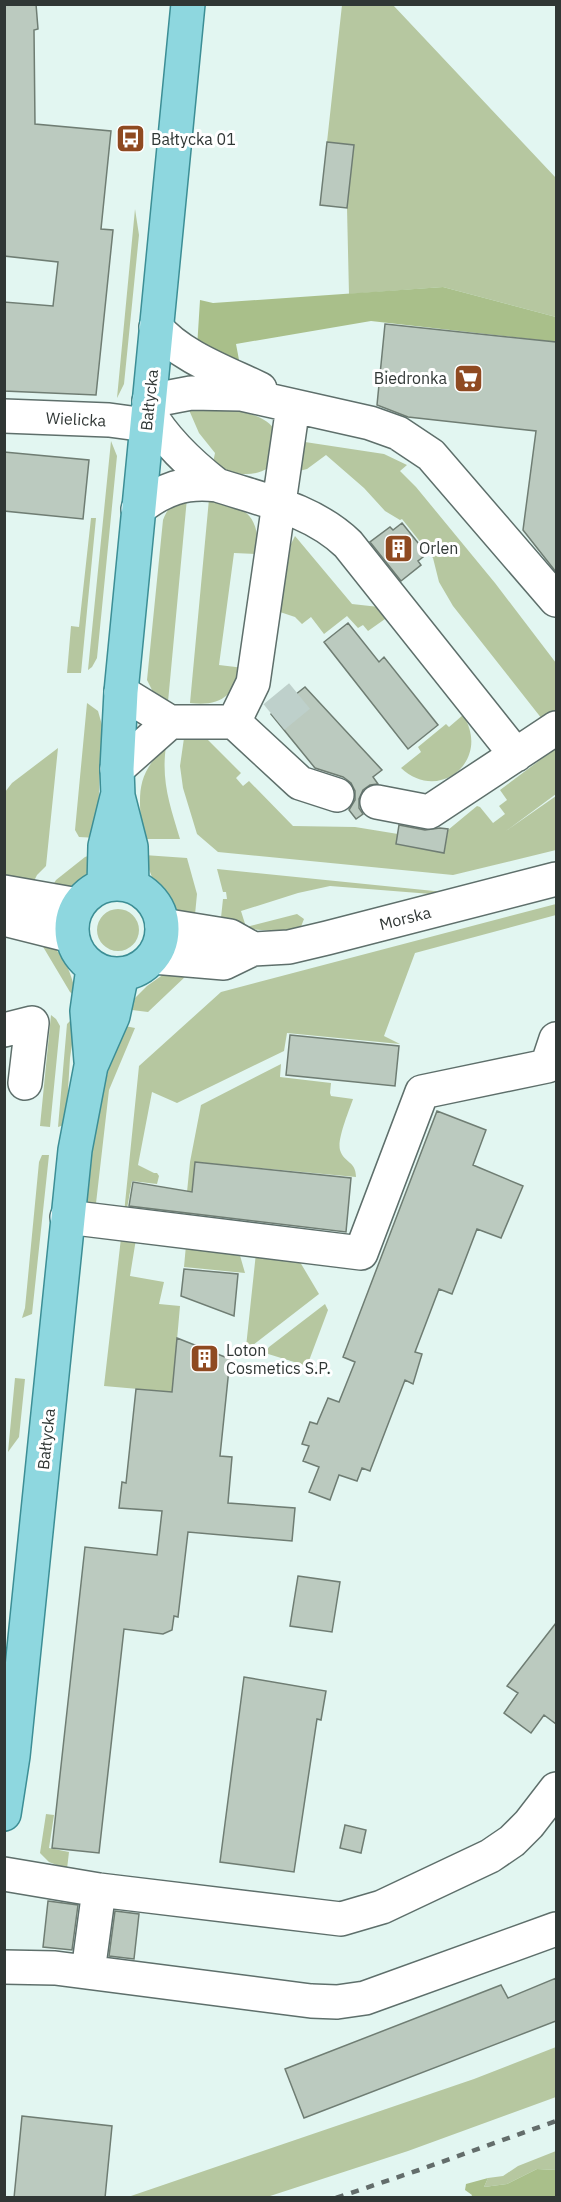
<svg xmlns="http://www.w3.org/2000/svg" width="561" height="2202" viewBox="0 0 561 2202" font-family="'IBM Plex Sans',sans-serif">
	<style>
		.green { fill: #b6c7a0 }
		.forest { fill: #a9bf8a }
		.building { fill: #bbcabf; stroke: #6f7d73; stroke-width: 1.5 }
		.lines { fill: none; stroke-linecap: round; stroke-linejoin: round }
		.minor-tunnel { stroke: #bed0cb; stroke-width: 33; stroke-dasharray: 33 16; stroke-linecap: butt }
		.minor-casing { stroke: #5e6f6b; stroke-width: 36 }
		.major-casing { stroke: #3c8e95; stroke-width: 36 }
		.minor { stroke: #fff; stroke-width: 33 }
		.major { stroke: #8ed7df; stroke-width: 33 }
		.rail { stroke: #636d6b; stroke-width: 4.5; stroke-dasharray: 8 8; stroke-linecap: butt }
		.labels { text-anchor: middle; stroke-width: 6; stroke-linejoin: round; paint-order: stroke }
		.poi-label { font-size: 16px; fill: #303735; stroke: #fff; text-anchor: start }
		.street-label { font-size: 16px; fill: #303735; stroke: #fff }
	</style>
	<rect width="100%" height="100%" fill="#e2f6f1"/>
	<path class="green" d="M342 5H393L556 178V317L443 287 349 294 347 208 354 145 327 142Z
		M135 209 139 235 124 384 117 398Z
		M206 406C227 410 265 411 275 431L269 467C252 480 231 472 212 468L215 453 199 433 189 410Z
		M111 441 117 456 97 658 92 667 88 670Z
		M305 442 384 454 407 465 400 471 416 487 495 583 556 663V718L542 719 453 606 439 582 433 558 402 519 400 520 385 511 364 488 326 455 307 469 299 471 297 467Z
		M187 498 168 702 155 696 147 680 163 520C168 506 174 504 187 498Z
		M209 499C245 508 259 512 258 554L234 553 219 665 244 668C234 695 220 707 190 703Z
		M91 518H96L81 673H67L71 626 79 627Z
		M295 536 352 604 379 607 385 615V619L368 631 363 625 358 628 347 616 324 634 311 617 302 624 295 617 280 612 291 544Z
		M87 703 98 711 102 725 97 838 79 837 75 830Z
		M463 715C492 760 439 804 401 768L421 752 418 747 446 724 449 727Z
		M204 736 241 773 236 778 243 786 249 781 293 826 355 827 398 834 397 844 444 853 448 830 477 806 480 807 493 823 505 814 499 806 507 800 500 790 556 748V794L506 831 556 796V850L453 875 218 852 197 834 183 788 180 766 184 738Z
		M166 746C161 781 170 806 180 839H142C140 796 133 778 166 746Z
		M58 748 46 866 37 875 31 887 5 882V792L12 783Z
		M91 855V869C79 884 67 890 49 892L56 880 85 857Z
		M144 855 187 858 197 894 194 925C161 907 156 889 144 855Z
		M217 869 444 892V895L330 886 298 893 241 911 246 927 297 914 304 919 300 929 291 932 220 927 223 899H227L226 892H223Z
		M556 904V915L415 953 384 1036 400 1044 287 1033 284 1051 177 1103 152 1092 138 1165 154 1173H157L159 1176 157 1184 132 1181 126 1214 124 1213 139 1066 221 992Z
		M97 930a21 21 0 1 1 42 0a21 21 0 1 1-42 0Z
		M51 944C67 960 72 976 77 998L70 992 42 945Z
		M164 974 187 975 148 1012 124 1009 147 986Z
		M51 1015 56 1019 60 1026 50 1127 40 1126Z
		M73 1018H76L70 1058 66 1122 64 1125 58 1127 67 1024Z
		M120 1025 135 1028 109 1090 95 1212 87 1207 86 1200 96 1119Z
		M281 1064 280 1077 331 1083 330 1093 331 1096 353 1099C349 1111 337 1139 340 1150 344 1163 356 1161 356 1177L195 1162 189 1222H184L190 1162 201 1105Z
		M42 1155H49L32 1314 22 1318 25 1308 39 1162Z
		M121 1238 136 1239 130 1276 164 1282 159 1304 180 1306 167 1452 161 1391 104 1386Z
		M186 1245 239 1252 245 1273 184 1267Z
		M256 1253 300 1262 319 1294 248 1349 246 1347Z
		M325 1304 328 1310 307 1366 265 1353 269 1347Z
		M15 1378 25 1379 19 1437 8 1452Z
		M46 1814 54 1815 49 1848 69 1852 67 1869 49 1862 40 1853Z
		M556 2047V2097L408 2151 267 2197H128L474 2079Z
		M556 2151V2170L537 2169 507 2184 484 2187 488 2178 503 2176 518 2166Z"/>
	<path class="forest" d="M443 287 556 317V342L371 321 236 344 239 360 232 364 197 348 200 300 213 303Z
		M537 2169 556 2170V2197H471L472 2195 465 2190 466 2184 488 2178 484 2187 507 2184Z"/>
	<path class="building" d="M4 4H36L38 29 34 30 35 124 111 131 101 229 113 230 96 395 4 391V302L53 306 58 262 4 256Z
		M327 142 354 145 347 208 320 205Z
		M385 324 556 342V572L523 530 536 431 408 417 377 405Z
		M4 452 89 460 83 519 4 511Z
		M402 523 427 554 418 561 421 565 401 581 370 542 390 527 393 530Z
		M348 623 379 662 384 657 438 725 408 749 324 642Z
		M305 687 382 770 373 777 378 784 370 785 363 790 359 799V808L363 814 356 819 349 810 355 800V791L351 783 343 777 315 768 271 714Z
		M399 825 425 830 440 828 448 829 444 853 396 844Z
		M290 1035 399 1046 395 1086 286 1075Z
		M437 1111 486 1130 473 1165 523 1186 501 1238 477 1229 452 1294 439 1289 415 1352 422 1354 413 1384 405 1380 370 1471 362 1468 357 1481 339 1475 330 1500 309 1492 319 1467 303 1461 309 1446 302 1444 310 1422 317 1424 328 1398 339 1402 355 1362 343 1357Z
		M195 1162 351 1178 346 1232 129 1206 133 1182 192 1192Z
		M184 1269 238 1274 234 1316 181 1296Z
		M177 1338 230 1359 220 1456 232 1457 228 1503 295 1508 292 1541 188 1532 178 1617 174 1616 172 1630 163 1634 124 1629 99 1853 52 1848 85 1547 157 1555 162 1511 119 1508 122 1482 126 1483 136 1389 172 1392Z
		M298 1576 340 1582 332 1632 290 1626Z
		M556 1623V1724L544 1715 531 1733 504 1713 518 1693 507 1686Z
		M244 1677 326 1691 321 1720 317 1719 294 1872 220 1862Z
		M345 1825 366 1830 361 1853 340 1848Z
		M48 1901 78 1905 72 1950 43 1947Z
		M115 1911 139 1914 134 1959 109 1956Z
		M556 1978V2021L304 2118 285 2069 501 1985 508 1998Z
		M22 2116 112 2126 105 2198H14Z"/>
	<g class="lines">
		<path class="minor-tunnel" d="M274 717 307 690"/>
		<defs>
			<path id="minor" d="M156 327C179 356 227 373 260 389
				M149 401 191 393 241 394 370 423 398 433 431 455 556 600
				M148 411C165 441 190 464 217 485
				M4 416 109 420 146 425
				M138 509C163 489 185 481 217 485 263 500 313 510 348 544L516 755
				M121 692 170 722H234L300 783 337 795
				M234 722 253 683 293 406
				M117 769 170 722
				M377 802 429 812 556 728
				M4 892 78 905
				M4 919 72 936
				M253 949 289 947 327 938 556 879
				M153 957 224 963 253 949 230 936 162 925
				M4 1030 32 1023 25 1083
				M67 1217 361 1253 422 1092 547 1066 556 1039
				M4 1874 99 1890 341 1919 382 1907 490 1856 512 1841 529 1824 556 1789
				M4 1967 55 1968 311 2001 337 2002 365 1998 556 1929
				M88 1972 99 1890"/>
			<path id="major" d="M72 929a45 45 0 1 1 90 0a45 45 0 1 1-90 0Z
				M132 884 131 847 118 796 117 769 121 692 188 4
				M104 885 105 846 117 797
				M91 1061 87 1011 93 968
				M4 1814 13 1756 75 1150 91 1066 113 1016 122 974"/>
		</defs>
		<use href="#minor" class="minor-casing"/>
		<use href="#major" class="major-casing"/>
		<use href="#minor" class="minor"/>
		<use href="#major" class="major"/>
		<path class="rail" d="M336 2198 419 2170 556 2121"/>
	</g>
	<defs>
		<symbol id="bus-square" viewBox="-11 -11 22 22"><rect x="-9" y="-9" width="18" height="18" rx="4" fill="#8f4a21" stroke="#fff"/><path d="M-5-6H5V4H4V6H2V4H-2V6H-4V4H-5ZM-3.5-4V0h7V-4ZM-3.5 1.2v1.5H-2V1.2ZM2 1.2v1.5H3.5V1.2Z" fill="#fff"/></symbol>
		<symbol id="supermarket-square" viewBox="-11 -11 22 22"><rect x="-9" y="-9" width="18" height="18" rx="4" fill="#8f4a21" stroke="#fff"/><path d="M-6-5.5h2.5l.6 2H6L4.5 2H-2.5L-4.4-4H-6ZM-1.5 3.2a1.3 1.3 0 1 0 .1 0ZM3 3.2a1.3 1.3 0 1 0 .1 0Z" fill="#fff"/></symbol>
		<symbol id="building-square" viewBox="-11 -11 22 22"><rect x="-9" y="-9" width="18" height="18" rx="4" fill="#8f4a21" stroke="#fff"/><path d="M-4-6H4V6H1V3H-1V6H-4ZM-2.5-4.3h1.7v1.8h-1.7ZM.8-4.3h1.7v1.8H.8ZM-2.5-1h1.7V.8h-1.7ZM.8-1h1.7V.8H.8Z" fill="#fff"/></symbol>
	</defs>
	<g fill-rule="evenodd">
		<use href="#bus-square" x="114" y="122" width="33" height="33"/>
		<use href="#supermarket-square" x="452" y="362" width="33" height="33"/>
		<use href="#building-square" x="382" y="532" width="33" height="33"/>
		<use href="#building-square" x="188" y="1342" width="33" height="33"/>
	</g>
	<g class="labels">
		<g class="poi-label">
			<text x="151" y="145">Bałtycka 01</text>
			<text x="447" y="384" text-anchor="end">Biedronka</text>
			<text x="419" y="554">Orlen</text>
			<text x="226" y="1356">Loton<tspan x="226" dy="18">Cosmetics S.P.</tspan></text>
		</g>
		<g class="street-label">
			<text transform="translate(149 400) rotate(-84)" y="6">Bałtycka</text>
			<text transform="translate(76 419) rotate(3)" y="6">Wielicka</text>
			<text transform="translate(405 918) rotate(-14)" y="6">Morska</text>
			<text transform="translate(46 1439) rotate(-84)" y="6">Bałtycka</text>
		</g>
	</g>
	<rect width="561" height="2202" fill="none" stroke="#303735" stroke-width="12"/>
</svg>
